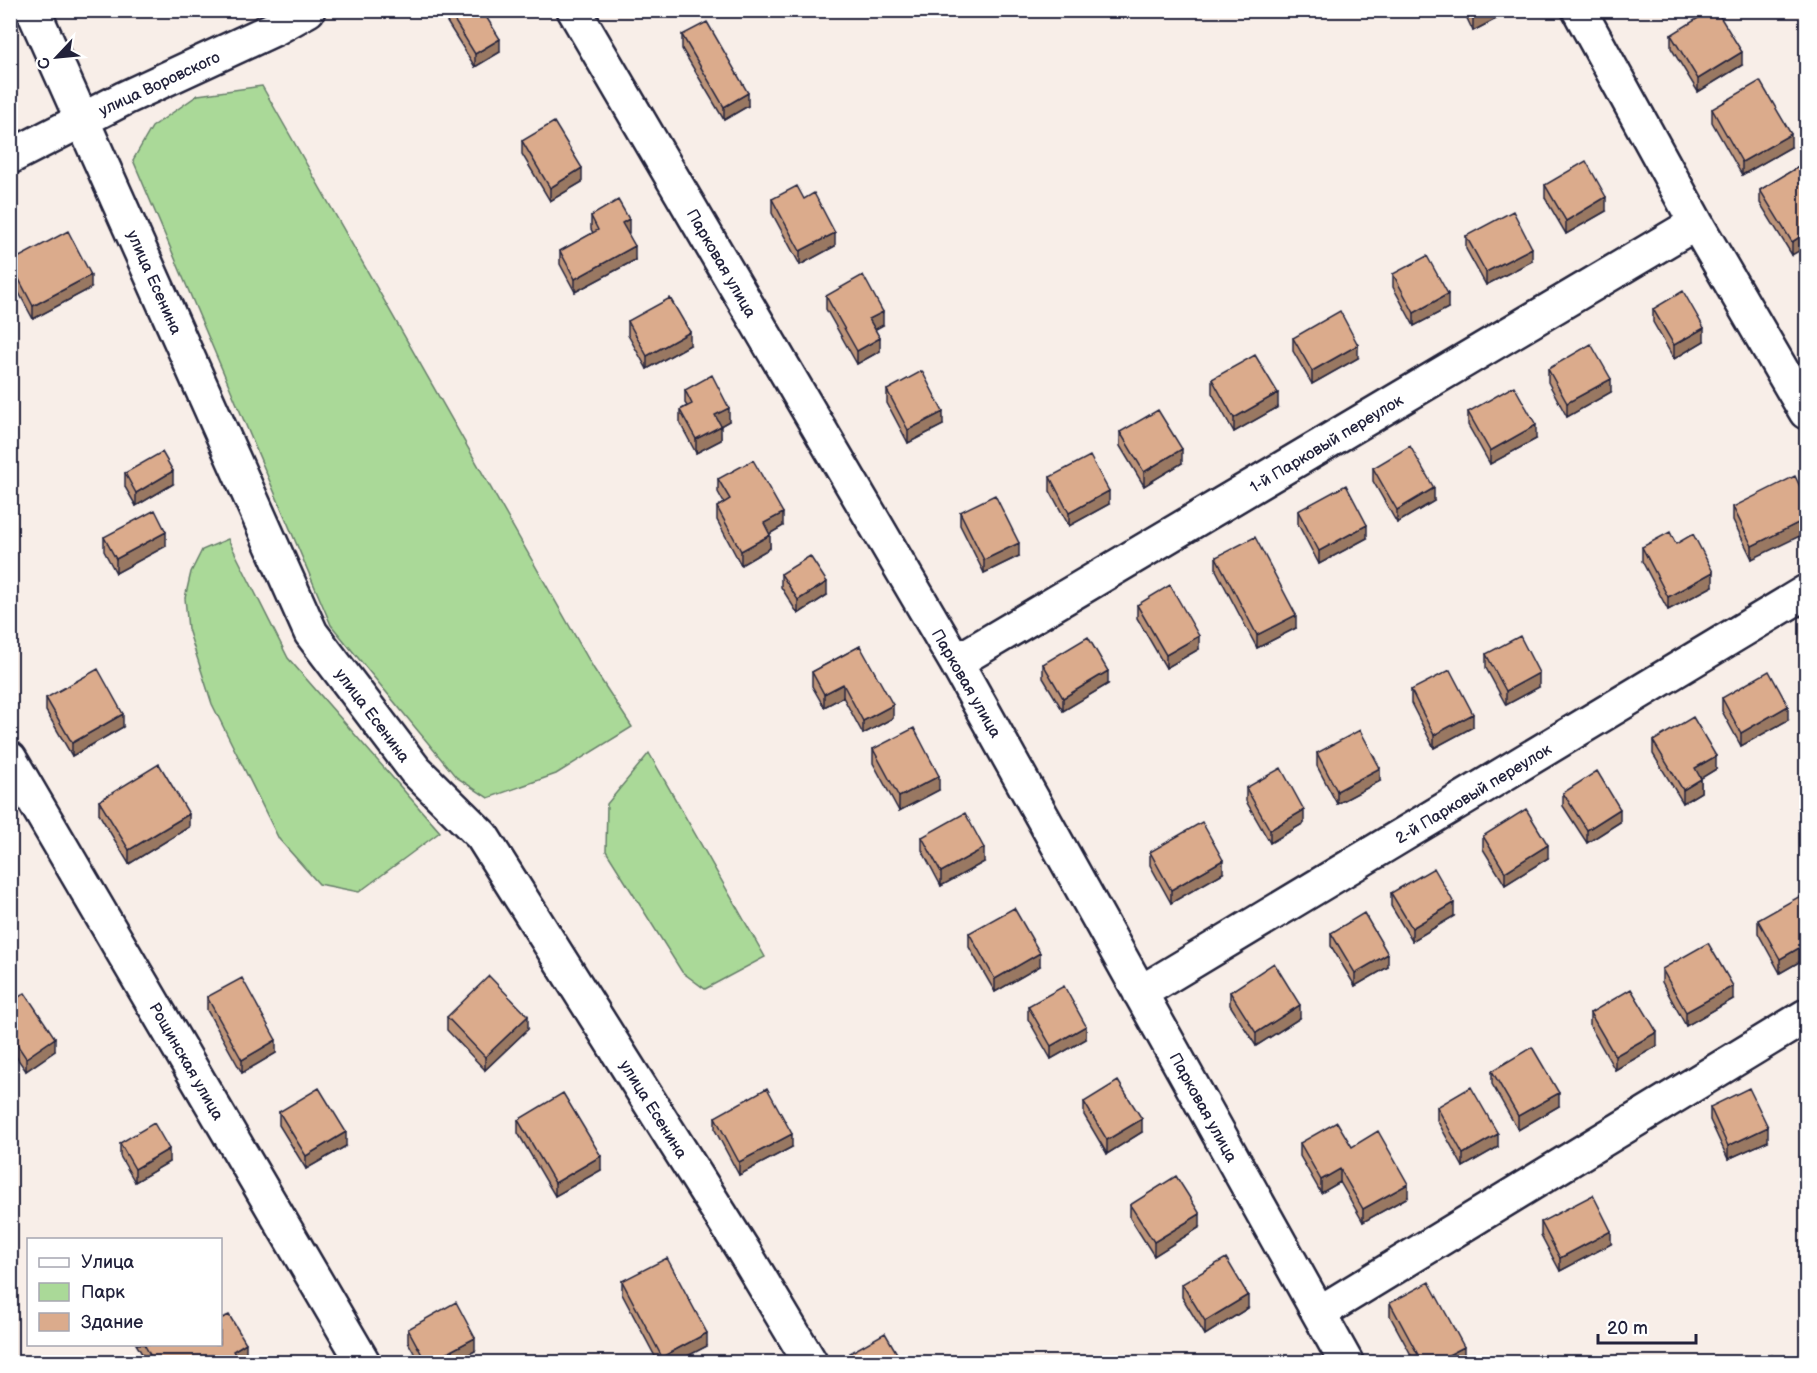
<svg xmlns="http://www.w3.org/2000/svg" width="1817" height="1373" viewBox="0 0 1817 1373" font-family="'Balsamiq Sans',sans-serif">
	<style>
		.green { fill: #aad998; stroke: #667e6a; stroke-width: 1.5 }
		.lines { fill: none; stroke-linecap: round; stroke-linejoin: round }
		.minor-casing { stroke: #22223b; stroke-width: 38 }
		.minor { stroke: #fff; stroke-width: 33 }
		.wall { fill: #bc9378; stroke: #22223b; stroke-width: 1.5 }
		.shaded-wall { fill: #997862; stroke: #22223b; stroke-width: 1.5 }
		.building { fill: #dbab8c; stroke: #22223b; stroke-width: 1.5 }
		.labels { text-anchor: middle; stroke-width: 4.5; stroke-linejoin: round; paint-order: stroke }
		.street-label { font-size: 16px; fill: #22223b; stroke: #fff }
	</style>
	<rect width="100%" height="100%" fill="#f8eee8"/>
	<filter id="ink" filterUnits="userSpaceOnUse"><feTurbulence type="fractalNoise" baseFrequency=".0167" numOctaves="2"/><feDisplacementMap in="SourceGraphic" scale="12" xChannelSelector="R" yChannelSelector="G"/><feConvolveMatrix kernelMatrix="1 2 1 2 8 2 1 2 1" color-interpolation-filters="sRGB"/></filter>
	<g filter="url(#ink)">
		<path class="green" d="M262 86 594 669 632 727 556 774 488 798 456 777 331 625 133 160 152 127 198 95Z
			M228 539 288 658 440 832 359 892 319 884 279 839 212 704 188 629 185 598 191 572 202 550Z
			M649 753 765 957 705 989 682 972 606 851 607 804Z"/>
		<g class="lines">
			<defs>
				<path id="minor" d="M33 10 311 633 415 770 482 836 746 1255 810 1362
					M574 10 956 662 1346 1362
					M1579 10 1696 223 1806 412
					M10 157 125 98 276 28 308 10
					M956 662 1696 223
					M10 759 363 1362
					M1140 993 1806 592
					M1319 1313 1806 1016"/>
			</defs>
			<use href="#minor" class="minor-casing"/>
			<use href="#minor" class="minor"/>
		</g>
		<path class="wall" d="M447 10H482L500 52 475 67 447 22Z
			M1463 10H1513L1473 31Z
			M682 35 748 106 724 120 682 49Z
			M1671 35 1742 65 1698 92 1671 48Z
			M1712 109 1791 147 1742 175 1712 122Z
			M522 141 582 182 550 201 522 154Z
			M1806 162 1792 255 1760 203V190Z
			M1545 185 1606 211 1566 234 1545 198Z
			M772 199H804L835 246 800 265 772 213Z
			M591 216 629 233H628L635 260 575 292 560 264V251L593 233 591 229Z
			M1466 236 1532 261 1486 285 1466 249Z
			M10 262 91 288 33 319 10 276Z
			M1393 274 1448 308 1414 326 1393 287Z
			M826 296 883 325 875 329 880 351 857 364 826 309Z
			M1653 309 1704 341 1674 359 1653 322Z
			M628 321 690 345 647 369 628 335Z
			M1293 338 1358 358 1312 384 1293 351Z
			M1548 369 1611 392 1567 417 1548 382Z
			M1212 379 1278 407 1234 432 1212 393Z
			M685 390 729 421 720 426 721 440 696 453 680 423V410L687 406 685 403Z
			M887 390 943 425 908 443 887 403Z
			M1468 412 1536 439 1490 464 1468 425Z
			M1120 432 1182 463 1144 486 1120 446Z
			M1373 468 1434 501 1397 523 1373 481Z
			M125 473 173 484 136 506 125 487Z
			M1050 477 1109 504 1069 526 1050 491Z
			M718 479 783 526 769 534 770 548 741 565 717 520V507L724 503 718 492Z
			M1806 499 1752 559 1733 520V507Z
			M1298 511 1367 538 1319 564 1298 524Z
			M960 512 1019 556 984 573 960 525Z
			M104 537 166 546 116 573 104 551Z
			M1676 544 1713 586 1668 610 1642 561V547Z
			M1216 557 1296 628 1257 648 1216 570Z
			M781 574 827 595 798 614 781 587Z
			M1137 605 1199 649 1166 668 1137 618Z
			M860 646 893 718 863 734 843 697 824 707 812 686V672Z
			M1486 654 1539 687 1506 705 1486 668Z
			M1043 664 1108 684 1063 711 1043 678Z
			M1411 690 1473 727 1434 748 1411 703Z
			M46 698 123 727 72 756 46 711Z
			M1722 698 1788 720 1741 746 1722 711Z
			M1653 741 1716 769 1701 778V792L1683 803 1653 754Z
			M873 749 939 790 899 811 873 763Z
			M1317 753 1380 781 1337 804 1317 766Z
			M1246 788 1304 823 1270 843 1246 801Z
			M1563 793 1620 822 1587 843 1563 806Z
			M99 801 189 827 129 864 99 814Z
			M1483 836 1548 858 1505 885 1483 849Z
			M922 837 984 862 941 886 922 850Z
			M1150 852 1223 873 1171 903 1150 865Z
			M1391 893 1454 916 1412 941 1391 906Z
			M1806 902V958L1780 973 1758 933V920Z
			M969 933 1040 966 995 992 969 947Z
			M1331 933 1388 967 1355 986 1331 946Z
			M1662 969 1733 999 1686 1026 1662 982Z
			M1230 992 1300 1018 1256 1046 1230 1005Z
			M207 997 276 1053 242 1073 207 1010Z
			M10 1003 55 1051 26 1071 10 1048Z
			M1028 1006 1086 1039 1051 1059 1028 1019Z
			M1590 1013 1657 1046 1615 1070 1590 1026Z
			M447 1017 528 1029 485 1070 447 1030Z
			M1492 1071 1559 1106 1518 1130 1492 1084Z
			M1084 1102 1142 1132 1107 1154 1084 1115Z
			M1437 1107 1498 1147 1463 1167 1437 1120Z
			M1710 1107 1768 1141 1728 1159 1710 1120Z
			M279 1112 346 1146 306 1169 279 1125Z
			M715 1117 792 1147 739 1175 715 1130Z
			M518 1120 601 1170 555 1196 518 1133Z
			M120 1143 169 1162 135 1182 120 1156Z
			M1300 1143 1352 1147 1408 1197 1363 1222 1340 1182 1321 1193 1300 1156Z
			M1130 1205 1200 1227 1154 1256 1130 1218Z
			M1541 1222 1611 1244 1560 1271 1541 1235Z
			M622 1281 707 1346 676 1362H658L622 1294Z
			M1182 1284 1248 1308 1205 1335 1182 1297Z
			M1390 1303 1464 1360 1460 1362H1415L1390 1316Z
			M408 1329 475 1351 454 1362H419L408 1342Z
			M1806 1342V1361L1804 1356V1343Z
			M136 1344H220L246 1357 238 1361 239 1362H147Z
			M850 1353 902 1362H850Z"/>
		<path class="shaded-wall" d="M1487 10H1513L1473 31V18Z
			M500 39V52L475 67V54Z
			M1742 52V65L1698 92V79Z
			M748 93V106L724 120V107Z
			M1791 134V147L1742 175V162Z
			M582 168V182L550 201V188Z
			M1606 197V211L1566 234V221Z
			M629 219V233L622 236V223Z
			M835 233V246L800 265V251Z
			M1806 233V247L1792 255V242Z
			M635 246V260L575 292V279Z
			M1532 248V261L1486 285V272Z
			M91 275V288L33 319V306Z
			M1448 294V308L1414 326V313Z
			M883 312V325L869 333V319Z
			M1704 328V341L1674 359V345Z
			M690 332V345L647 369V356Z
			M880 338V351L857 364V351Z
			M1358 345V358L1312 384V371Z
			M1611 379V392L1567 417V403Z
			M1278 393V407L1234 432V418Z
			M729 408V421L715 429V415Z
			M943 412V425L908 443V430Z
			M1536 425V439L1490 464V451Z
			M721 426V440L696 453V439Z
			M1182 449V463L1144 486V472Z
			M173 471V484L136 506V493Z
			M1434 488V501L1397 523V510Z
			M1109 491V504L1069 526V513Z
			M783 513V526L764 537V523Z
			M1806 519V533L1752 559V546Z
			M1367 525V538L1319 564V551Z
			M166 532V546L116 573V559Z
			M770 535V548L741 565V551Z
			M1019 543V556L984 573V560Z
			M1713 572V586L1668 610V597Z
			M827 582V595L798 614V600Z
			M1296 615V628L1257 648V635Z
			M1199 636V649L1166 668V655Z
			M1108 671V684L1063 711V698Z
			M1539 673V687L1506 705V691Z
			M843 684V697L824 707V694Z
			M893 705V718L863 734V721Z
			M1788 706V720L1741 746V733Z
			M123 714V727L72 756V743Z
			M1473 714V727L1434 748V735Z
			M1716 756V769L1695 782V768Z
			M1380 768V781L1337 804V791Z
			M939 776V790L899 811V797Z
			M1701 779V792L1683 803V790Z
			M1620 809V822L1587 843V830Z
			M1304 810V823L1270 843V830Z
			M189 814V827L129 864V850Z
			M1548 845V858L1505 885V872Z
			M984 848V862L941 886V872Z
			M1223 860V873L1171 903V890Z
			M1454 903V916L1412 941V928Z
			M1806 944V958L1780 973V959Z
			M1040 953V966L995 992V979Z
			M1388 954V967L1355 986V973Z
			M1733 986V999L1686 1026V1012Z
			M1300 1005V1018L1256 1046V1033Z
			M528 1016V1029L485 1070V1057Z
			M1086 1026V1039L1051 1059V1046Z
			M1657 1032V1046L1615 1070V1056Z
			M55 1038V1051L26 1071V1058Z
			M276 1040V1053L242 1073V1060Z
			M1559 1093V1106L1518 1130V1116Z
			M1142 1119V1132L1107 1154V1140Z
			M1768 1127V1141L1728 1159V1146Z
			M346 1132V1146L306 1169V1156Z
			M792 1134V1147L739 1175V1162Z
			M1498 1134V1147L1463 1167V1154Z
			M169 1149V1162L135 1182V1169Z
			M601 1156V1170L555 1196V1183Z
			M1340 1169V1182L1321 1193V1180Z
			M1408 1184V1197L1363 1222V1209Z
			M1200 1214V1227L1154 1256V1242Z
			M1611 1231V1244L1560 1271V1258Z
			M1248 1295V1308L1205 1335V1321Z
			M707 1333V1346L676 1362H662V1357Z
			M475 1338V1351L454 1362H430Z
			M246 1343V1357L236 1362 233 1351Z
			M1464 1347V1360L1460 1362H1435Z"/>
		<path class="building" d="M448 10H482L500 39 475 54Z
			M1469 10H1487L1473 18Z
			M1711 10H1716L1742 52 1698 79 1671 35Z
			M707 22 748 93 724 107 682 35Z
			M1760 81 1791 134 1742 162 1712 109Z
			M554 122 582 168 550 188 522 141Z
			M1586 161 1606 197 1566 221 1545 185Z
			M1806 162V233L1792 242 1760 190Z
			M797 186 804 199 814 193 835 233 800 251 772 199Z
			M618 200 629 219 622 223 635 246 575 279 560 251 598 230 591 216Z
			M1513 211 1532 248 1486 272 1466 236Z
			M68 231 91 275 33 306 10 262Z
			M1427 256 1448 294 1414 313 1393 274Z
			M863 275 883 312 869 319 880 338 857 351 826 296Z
			M1683 291 1704 328 1674 345 1653 309Z
			M670 298 690 332 647 356 628 321Z
			M1340 311 1358 345 1312 371 1293 338Z
			M1591 344 1611 379 1567 403 1548 369Z
			M1255 355 1278 393 1234 418 1212 379Z
			M922 371 943 412 908 430 887 390Z
			M712 375 729 408 715 415 721 426 696 439 680 410 692 404 685 390Z
			M1514 386 1536 425 1490 451 1468 412Z
			M1158 410 1182 449 1144 472 1120 432Z
			M1410 446 1434 488 1397 510 1373 468Z
			M162 452 173 471 136 493 125 473Z
			M1090 456 1109 491 1069 513 1050 477Z
			M753 460 783 513 764 523 770 535 741 551 717 507 730 499 718 479Z
			M1795 476 1806 499V519L1752 546 1733 507Z
			M1346 485 1367 525 1319 551 1298 511Z
			M995 495 1019 543 984 560 960 512Z
			M155 510 166 532 116 559 104 537Z
			M1670 532 1676 544 1693 534 1713 572 1668 597 1642 547Z
			M1255 537 1296 615 1257 635 1216 557Z
			M810 556 827 582 798 600 781 574Z
			M1170 585 1199 636 1166 655 1137 605Z
			M1520 636 1539 673 1506 691 1486 654Z
			M1088 637 1108 671 1063 698 1043 664Z
			M860 646 893 705 863 721 843 684 824 694 812 672Z
			M98 669 123 714 72 743 46 698Z
			M1450 670 1473 714 1434 735 1411 690Z
			M1769 671 1788 706 1741 733 1722 698Z
			M1693 717 1716 756 1695 768 1701 779 1683 790 1653 741Z
			M914 728 939 776 899 797 873 749Z
			M1360 730 1380 768 1337 791 1317 753Z
			M159 764 189 814 129 850 99 801Z
			M1281 768 1304 810 1270 830 1246 788Z
			M1597 771 1620 809 1587 830 1563 793Z
			M1526 809 1548 845 1505 872 1483 836Z
			M965 813 984 848 941 872 922 837Z
			M1202 822 1223 860 1171 890 1150 852Z
			M1434 868 1454 903 1412 928 1391 893Z
			M1802 895 1806 902V944L1780 959 1758 920Z
			M1014 908 1040 953 995 979 969 933Z
			M1364 913 1388 954 1355 973 1331 933Z
			M1708 943 1733 986 1686 1012 1662 969Z
			M1274 963 1300 1005 1256 1033 1230 992Z
			M489 976 528 1016 485 1057 447 1017Z
			M242 978 276 1040 242 1060 207 997Z
			M1064 986 1086 1026 1051 1046 1028 1006Z
			M1631 989 1657 1032 1615 1056 1590 1013Z
			M25 993 55 1038 26 1058 10 1034V1003Z
			M1532 1047 1559 1093 1518 1116 1492 1071Z
			M1118 1081 1142 1119 1107 1140 1084 1102Z
			M1471 1087 1498 1134 1463 1154 1437 1107Z
			M319 1088 346 1132 306 1156 279 1112Z
			M767 1088 792 1134 739 1162 715 1117Z
			M1749 1088 1768 1127 1728 1146 1710 1107Z
			M563 1093 601 1156 555 1183 518 1120Z
			M1337 1122 1352 1147 1378 1131 1408 1184 1363 1209 1340 1169 1321 1180 1300 1143Z
			M154 1123 169 1149 135 1169 120 1143Z
			M1176 1176 1200 1214 1154 1242 1130 1205Z
			M1593 1195 1611 1231 1560 1258 1541 1222Z
			M667 1258 707 1333 662 1357 622 1281Z
			M1226 1258 1248 1295 1205 1321 1182 1284Z
			M1429 1282 1464 1347 1435 1362H1422L1390 1303Z
			M456 1302 475 1338 430 1362H426L408 1329Z
			M229 1315 246 1343 233 1351 239 1362H154L144 1344H220V1319Z
			M885 1333 902 1362H855L850 1353Z
			M1772 1355 1776 1362H1760Z"/>
	</g>
	<g class="labels">
		<g class="street-label">
			<text transform="translate(159 83) rotate(-25)" y="6">улица Воровского</text>
			<text transform="translate(722 263) rotate(60)" y="6">Парковая улица</text>
			<text transform="translate(155 282) rotate(66)" y="6">улица Есенина</text>
			<text transform="translate(1326 443) rotate(-31)" y="6">1-й Парковый переулок</text>
			<text transform="translate(967 683) rotate(60)" y="6">Парковая улица</text>
			<text transform="translate(373 715) rotate(53)" y="6">улица Есенина</text>
			<text transform="translate(1473 793) rotate(-31)" y="6">2-й Парковый переулок</text>
			<text transform="translate(187 1061) rotate(60)" y="6">Рощинская улица</text>
			<text transform="translate(1204 1107) rotate(61)" y="6">Парковая улица</text>
			<text transform="translate(654 1109) rotate(58)" y="6">улица Есенина</text>
		</g>
	</g>
	<rect width="1817" height="1373" fill="none" stroke="#fff" stroke-width="36"/>
	<rect x="18" y="18" width="1781" height="1337" fill="none" stroke="#22223b" stroke-width="2" filter="url(#ink)"/>
	<rect x="27" y="1238" width="195" height="108" fill="#ffffff" stroke="#a7a7b1" stroke-width="1.5"/>
	<rect x="39" y="1258" width="30" height="9" fill="#ffffff" stroke="#a7a7b1" stroke-width="1.5"/>
	<text x="81" y="1268" font-size="18" fill="#22223b">Улица</text>
	<rect x="39" y="1283" width="30" height="18" fill="#aad998" stroke="#a7a7b1" stroke-width="1.5"/>
	<text x="81" y="1298" font-size="18" fill="#22223b">Парк</text>
	<rect x="39" y="1313" width="30" height="18" fill="#dbab8c" stroke="#a7a7b1" stroke-width="1.5"/>
	<text x="81" y="1328" font-size="18" fill="#22223b">Здание</text>
	<g transform="translate(57 57) rotate(244)" stroke="#ffffff" stroke-width="4.5" paint-order="stroke">
	<path d="M0-4.5L10 22L0 15L-10 22Z" fill="#22223b"/>
	<text y="-9" font-size="16" font-weight="bold" text-anchor="middle" fill="#22223b">С</text>
	</g>
	<path d="M1598 1334v9h98v-9" fill="none" stroke="#22223b" stroke-width="3"/>
	<text x="1607" y="1334" font-size="18" fill="#22223b" stroke="#ffffff" stroke-width="4.5" paint-order="stroke">20 m</text>
</svg>
